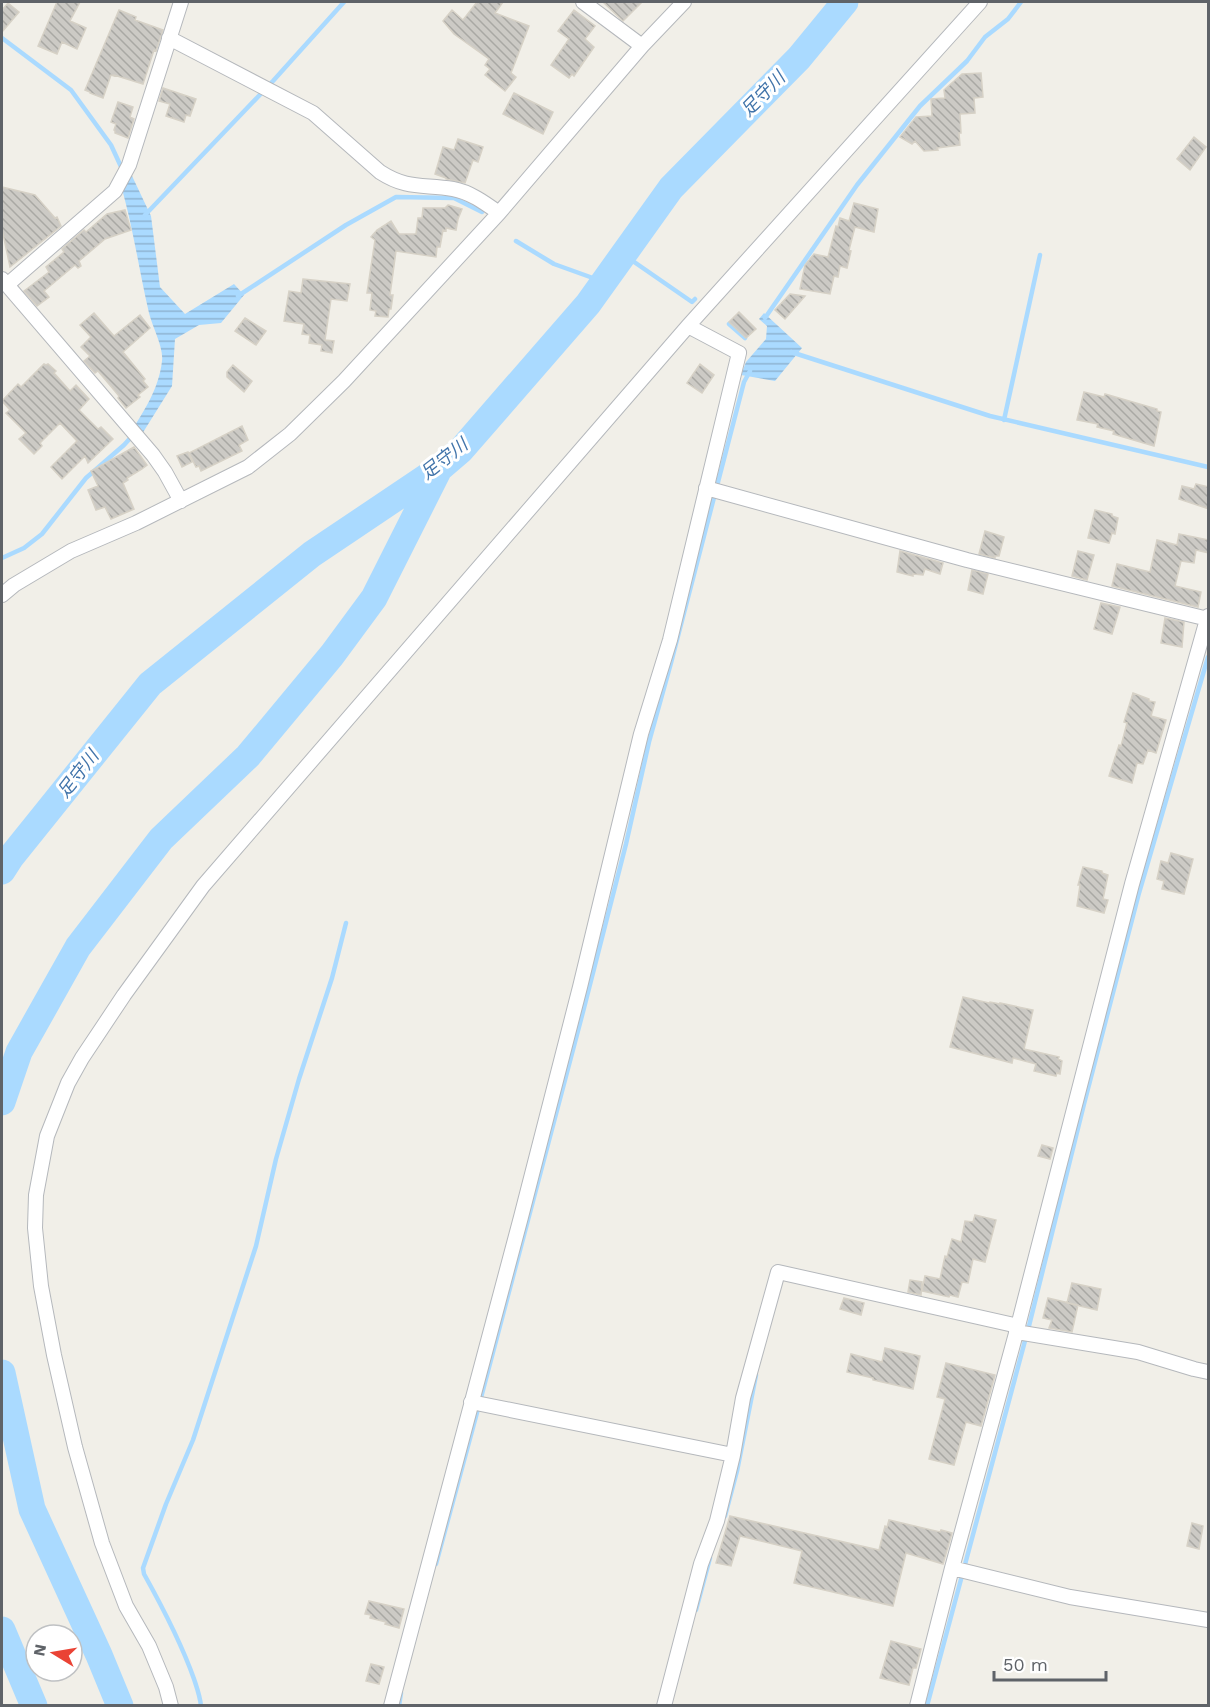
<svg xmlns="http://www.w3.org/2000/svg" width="1210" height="1707" viewBox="0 0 1210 1707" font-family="'Work Sans','Noto Sans JP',sans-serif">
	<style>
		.water { fill: url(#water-rules) }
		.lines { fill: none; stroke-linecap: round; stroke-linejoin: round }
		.stream { stroke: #aadaff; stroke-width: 4.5 }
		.river { stroke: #aadaff; stroke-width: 27 }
		.building { fill: url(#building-back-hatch); stroke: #d6d1c6; stroke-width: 1.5 }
		.street-casing { stroke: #b5b8bc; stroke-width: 16 }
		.street { stroke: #fff; stroke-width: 14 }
		.labels { text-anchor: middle; stroke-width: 6; stroke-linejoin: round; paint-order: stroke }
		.water-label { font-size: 18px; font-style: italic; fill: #4174aa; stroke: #fff }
	</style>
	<defs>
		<pattern id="water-rules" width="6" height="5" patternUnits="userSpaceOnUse" patternTransform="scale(1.5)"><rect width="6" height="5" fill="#aadaff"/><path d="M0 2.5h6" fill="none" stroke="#8eb4d2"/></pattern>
		<pattern id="building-back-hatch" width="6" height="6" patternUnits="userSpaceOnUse" patternTransform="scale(1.5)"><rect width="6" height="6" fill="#cccac5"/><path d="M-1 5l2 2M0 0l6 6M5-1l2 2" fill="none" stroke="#a9a8a4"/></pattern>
	</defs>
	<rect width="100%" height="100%" fill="#f1efe8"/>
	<path class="water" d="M124 159 151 216 160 287 185 314 234 284 244 295 221 323 199 325 175 339 172 386 142 434 133 441 128 436C143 413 159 389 162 361 164 348 152 326 149 313 138 266 132 218 117 173Z
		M764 313 802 348 775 381 741 375 746 362 766 339 767 326 759 319Z"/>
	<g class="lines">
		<path class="stream" d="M2 38 71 90 111 145 123 171
			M145 215 273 81 344 2
			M516 241 554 264 604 282
			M624 255 692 302 695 299
			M238 296 346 225 396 197 454 198 482 212
			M765 318 857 185 920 106 967 61 985 37 1008 19 1021 2
			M729 324 745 338
			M791 352 990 416 1208 467
			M1004 420 1040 255
			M2 558 24 548 42 534 86 478 124 445 134 434
			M725 1516 737 1471 756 1375
			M436 1564 478 1409 584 1008 626 844 649 742 671 663 744 382 750 371
			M696 1610 710 1558
			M201 1706C200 1696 197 1688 194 1679 181 1642 163 1608 144 1574L143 1568 166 1504 193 1440 256 1246 276 1159 299 1079 332 978 346 923
			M399 1706 401 1693
			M927 1706 1029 1326 1084 1104 1139 893 1208 657"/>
		<path class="river" d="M2 871 11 857 150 684 312 554 440 468 461 450 588 304 671 188 799 58 845 2
			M2 1102 19 1052 78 947 161 839 248 756 332 655 374 598 439 469
			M2 1373 32 1509 99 1655 120 1706
			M2 1630 34 1706"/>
	</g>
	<path class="building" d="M57 2H80L70 21 86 28 77 49 62 42 57 54 38 46Z
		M477 2H503L495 13 529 26 511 73 516 77 505 91 485 75 490 69 485 65 489 59 454 34 443 21 452 10 463 20Z
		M603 2H642L623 21Z
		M8 3 19 12 2 32V10Z
		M119 10 136 17 135 20 163 30 156 51 154 50 143 84 114 75V76L111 75 103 98 90 93V92L85 90Z
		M574 10 595 26 585 39 594 47 574 76 572 74 569 78 551 65 569 39 558 31Z
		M981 73 983 97 974 98 975 113 960 114 961 133H959L960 145 937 148 938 150 924 151 915 141 912 144 900 137 916 117 932 116 931 99 945 98 944 90 962 74Z
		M163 88 196 99 190 116 186 115 184 122 166 116 170 104 159 101Z
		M514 93 553 112 543 134 503 114Z
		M118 102 133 107 130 117 134 119 128 138 115 133V131L114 130 116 124 111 122Z
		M1194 137 1206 147 1190 170 1177 159Z
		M458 139 483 147 478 162 473 160 465 183 446 179V178L435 174 443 147 454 150Z
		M2 187 35 195 55 218 57 217 61 226 10 267 2 229Z
		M854 203 878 209 874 232 855 227 849 250 851 251 847 268 840 266 838 277 834 276 830 294 800 289 805 265 814 254 828 257 836 226 838 227 840 218 849 221Z
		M448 205 462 209 458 219 456 230 446 228V231L443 230 440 247H437L436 257 396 251 390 295H393L391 309H389L388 317 375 316 376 311 370 310 372 293H367L375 240 371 237 377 230 391 221 399 234H416L418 218H422L423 208H445Z
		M125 210 131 230 105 239 79 261 81 266 78 268 75 265 44 291 49 297 37 306 24 291 49 272 46 267 64 252 62 249 84 230 86 232 107 214Z
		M303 279 350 284 347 301 331 299 325 340 334 341 332 353 321 351 322 345 309 343 310 335 302 334 304 324 284 321 289 291 301 293Z
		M790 294 805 296 785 319 775 310Z
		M739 312 756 329 746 338 729 322Z
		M94 313 114 336 140 315 150 328 123 352 145 379 143 381 148 387 138 395 140 397 126 408 118 398 119 396 98 371 95 373 84 361 90 356 81 347 91 337 80 325Z
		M245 318 266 331 256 345 235 331Z
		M44 364 46 365 48 364 56 371 54 373 70 391 76 385 89 399 79 410 98 429 101 427 113 439 88 463 85 456 62 479 51 467 77 441 60 423 40 443 42 446 34 454 19 439 26 433 6 413 10 410 2 401 18 384 21 387Z
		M700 364 714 375 702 393 687 383Z
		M233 365 252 381 244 392 227 377V372Z
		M1084 392 1104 397 1105 394 1157 409V411L1161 412 1154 446 1113 434 1114 431 1097 427 1098 424 1077 420Z
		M242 426 248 440 239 445 242 451 201 471 199 466 196 467 189 453Z
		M134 447 147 465 142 469 127 478 128 480 123 483 134 509 111 519 105 507 96 510 88 490 98 486 91 471Z
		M188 452 192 462 182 467 177 456Z
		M1196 484 1209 487V509L1179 499 1182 486 1194 489Z
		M1095 510 1112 514V516L1118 518 1115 534 1112 533 1109 543 1088 538Z
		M985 531 1004 537 999 556H995V558L979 554Z
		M1179 534 1209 540V553L1196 550 1194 563 1181 561 1175 586 1201 592 1198 607 1112 586 1117 564 1150 572 1157 540 1177 545Z
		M900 551 943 563 940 574 925 569 923 575 913 574V576L897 572Z
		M1078 551 1094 555 1087 580 1072 576Z
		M972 570 988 574 983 594 968 590Z
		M1101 603 1120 607 1112 634 1094 629Z
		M1165 618 1184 622 1182 647 1161 643Z
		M1133 693 1149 699V701L1155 702 1151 716 1166 720 1156 753 1148 750 1143 764 1137 763 1132 783 1109 776 1119 745 1121 746 1127 723 1124 722Z
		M1171 853 1193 859 1184 894 1162 889 1164 881 1157 879 1161 861 1168 863Z
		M1083 867 1102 871V873L1108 875 1103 899 1108 900 1104 913 1077 906 1080 885H1078Z
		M963 997 989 1003 990 1002 1000 1004V1003L1033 1010 1024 1049 1059 1057 1058 1059 1062 1061 1060 1074 1057 1073 1056 1076 1034 1071 1036 1064 1013 1058 1012 1063 950 1047Z
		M1042 1145 1053 1148 1050 1159 1038 1156Z
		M975 1215 996 1220 985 1262 973 1259 968 1283 962 1282 958 1297 950 1295 949 1297 922 1291 925 1276 940 1279 945 1256 947 1257 952 1239 961 1242 965 1221 973 1222Z
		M910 1280 922 1282 921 1295 908 1292Z
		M1072 1283 1101 1289 1097 1310 1067 1303Z
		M844 1298 864 1303 861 1315 840 1309Z
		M1048 1298 1078 1305 1072 1332 1049 1328 1052 1320 1043 1318Z
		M885 1348 920 1356 913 1389 873 1380V1378L847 1372 851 1354 882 1362Z
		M946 1363 995 1375 981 1426 966 1422 954 1465 929 1459 945 1399 937 1397Z
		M730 1516 879 1550 885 1526 887 1527 889 1520 940 1532 941 1530 952 1533 943 1564 906 1553 893 1606 794 1583 802 1551 740 1536 731 1566 716 1563Z
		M1192 1523 1203 1526 1199 1549 1187 1546Z
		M369 1601 404 1609 399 1628 385 1624 386 1622 370 1618 371 1615 365 1614Z
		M891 1641 921 1649 916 1668H913L909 1685 880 1678Z
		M371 1664 384 1667 379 1684 366 1681Z"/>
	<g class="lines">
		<defs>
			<path id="street" d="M583 2 642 46
				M169 38 313 113 380 172C408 190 423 184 453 189 470 192 485 203 499 213
				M2 279 153 455 165 472 181 501
				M7 285 115 191 129 165 181 2
				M706 488 967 560 1208 619
				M2 595 14 585 71 551 136 523 248 467 290 434 344 381 499 213 642 46 684 2
				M1016 1332 1138 1352 1194 1369 1208 1372
				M471 1402 733 1455 743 1398 778 1272 1018 1326
				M952 1568 1070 1597 1208 1620
				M171 1706 166 1687 149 1646 126 1606 102 1543 75 1447 54 1355 41 1286 35 1228 36 1195 47 1136 68 1083 82 1058 124 995 203 886 688 326 980 2
				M391 1706 521 1217 580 987 641 734 670 640 739 353 688 326
				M664 1706 701 1564 717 1521 733 1455
				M917 1706 952 1568 1018 1326 1132 884 1208 616"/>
		</defs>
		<use href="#street" class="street-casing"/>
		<use href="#street" class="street"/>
	</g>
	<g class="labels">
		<g class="water-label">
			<text transform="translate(763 94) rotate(-46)" y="6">足守川</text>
			<text transform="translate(444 459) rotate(-38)" y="6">足守川</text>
			<text transform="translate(78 774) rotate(-52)" y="6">足守川</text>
		</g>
	</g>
	<rect width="1210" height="1707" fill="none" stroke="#5f6368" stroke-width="6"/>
	<g transform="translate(54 1653) rotate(281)"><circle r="28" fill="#ffffff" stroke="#bfc1c3" stroke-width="1.5"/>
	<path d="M0-4.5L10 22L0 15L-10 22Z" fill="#ea4335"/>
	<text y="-9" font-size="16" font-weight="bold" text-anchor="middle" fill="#5f6368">N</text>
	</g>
	<path d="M994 1671v9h112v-9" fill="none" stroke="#5f6368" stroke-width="3"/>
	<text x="1003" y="1671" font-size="18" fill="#5f6368" stroke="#ffffff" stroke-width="4.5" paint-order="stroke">50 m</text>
</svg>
